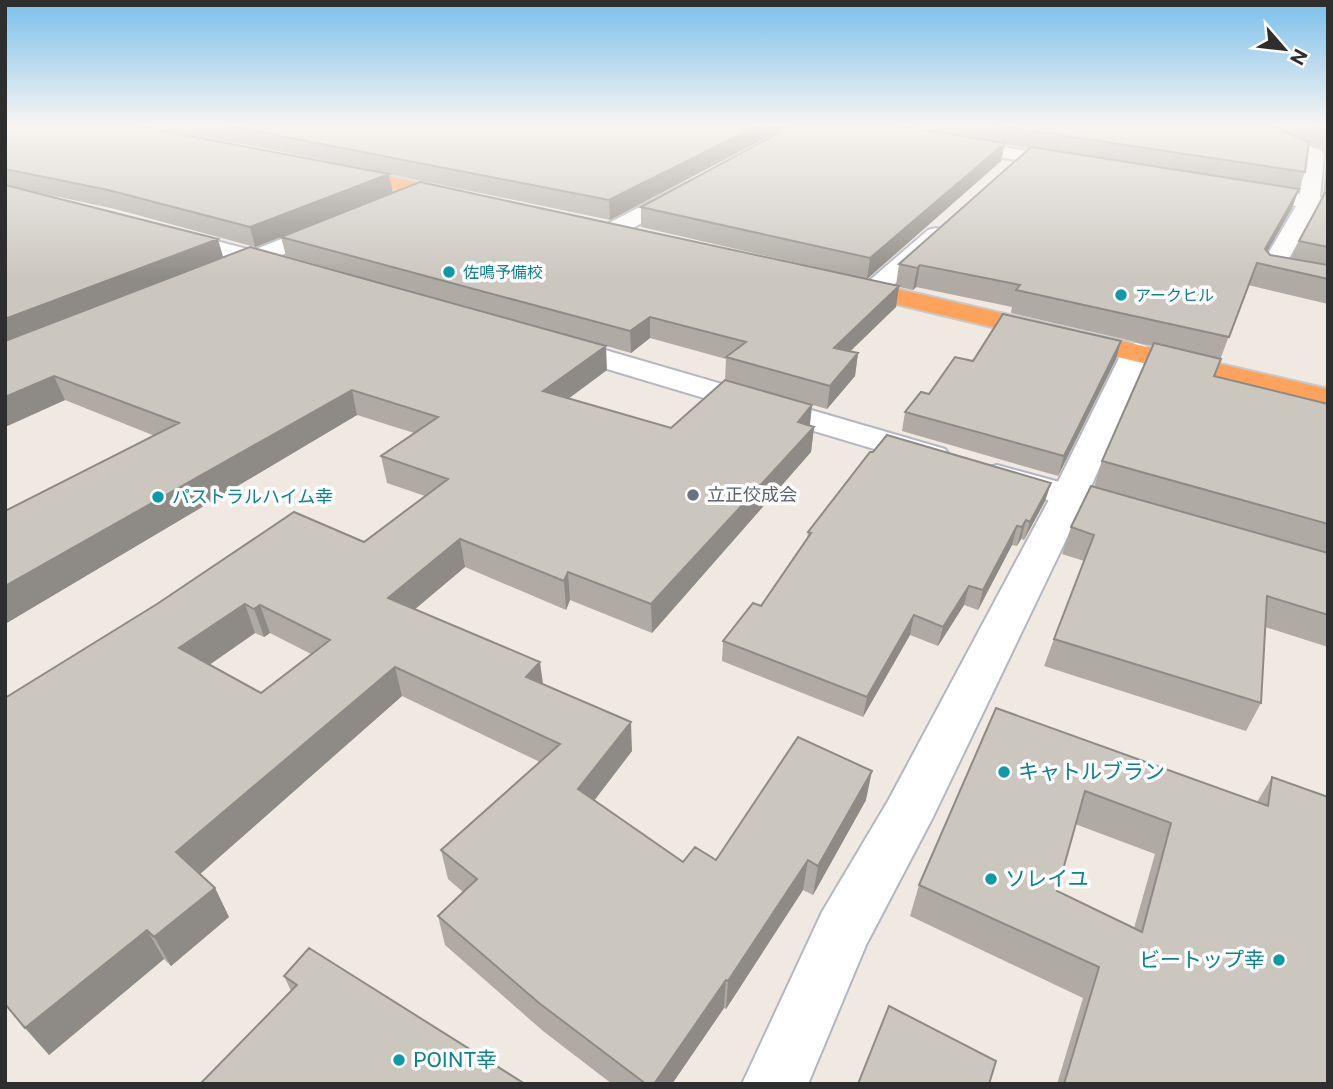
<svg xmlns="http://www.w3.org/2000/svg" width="1333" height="1089" viewBox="0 0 1333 1089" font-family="'Public Sans','Noto Sans JP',sans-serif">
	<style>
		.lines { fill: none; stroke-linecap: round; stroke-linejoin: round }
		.street-casing { stroke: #b4b7c1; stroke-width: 4 }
		.secondary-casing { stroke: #b4b7c1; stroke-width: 4 }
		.highway-casing { stroke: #c9c9c9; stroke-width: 4 }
		.street { fill: #fff; fill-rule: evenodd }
		.secondary { fill: #fff; fill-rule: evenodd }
		.highway { fill: #ffa35c; fill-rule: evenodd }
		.wall { fill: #afaba4; fill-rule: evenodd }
		.shaded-wall { fill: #8e8b86 }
		.building { fill: #cbc7bf; stroke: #8e8b86; stroke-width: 2; fill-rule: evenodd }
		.culture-dot { fill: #0f9aa8; stroke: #fff; stroke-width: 2.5 }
		.worship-dot { fill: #6b7280; stroke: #fff; stroke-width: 2.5 }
		.labels { text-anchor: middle; stroke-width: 7; stroke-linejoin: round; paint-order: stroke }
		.far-culture-label { font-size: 16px; fill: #0d838f; stroke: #fff; text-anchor: start }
		.worship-label { font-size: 18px; fill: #5b616d; stroke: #fff; text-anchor: start }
		.culture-label { font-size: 18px; fill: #0d838f; stroke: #fff; text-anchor: start }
		.near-culture-label { font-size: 21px; fill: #0d838f; stroke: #fff; text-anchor: start }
	</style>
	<rect width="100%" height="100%" fill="#efe9e1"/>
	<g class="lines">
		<defs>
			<path id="street" d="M1213 125C1259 125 1279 134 1322 151L1324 155 1320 197 1328 199V211L1316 209 1286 264 1328 272V287L1262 274 1259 269 1296 206 1245 197 1238 195 1235 191 1238 187 1245 185 1300 194 1305 158 1260 138 1215 129Z
				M951 139 1075 158 1085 164 1075 170 945 148 942 144 945 140Z
				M686 183 693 185 696 189 693 193 621 235H605L602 230 605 225Z
				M330 220 338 222 341 227 338 232 230 276 221 278 212 276 209 271 212 266Z
				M936 228 944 230 947 235 944 240 881 296 872 299 863 296 859 291 863 286 928 230Z
				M1136 343 1146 346 1150 352 1087 496 933 817 866 945 808 1084H742L822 912 888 801 1051 496 1122 352 1126 346Z"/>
			<path id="secondary" d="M170 229 293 261 296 266 293 271 284 273 162 241 159 236 162 231Z
				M557 336 945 449 950 456 945 463 933 466 921 463 547 351 543 345 547 339Z
				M997 465 1147 506 1152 514 1147 522 1134 525 985 482 980 475 985 468Z"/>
			<path id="highway" d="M340 166 459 191 466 193 469 197 466 201 459 203 333 176 330 172 333 168Z
				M846 277 1328 389V407L837 290 833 285 837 280Z"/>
		</defs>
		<use href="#street" class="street-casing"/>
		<use href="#secondary" class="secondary-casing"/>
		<use href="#highway" class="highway-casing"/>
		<use href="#street" class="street"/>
		<use href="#secondary" class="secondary"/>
		<use href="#highway" class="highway"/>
	</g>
	<path class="wall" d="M5 125 393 193 853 276 641 227V207L793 125H1328V304L1248 285 1214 376 1328 404V647L1265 627 1261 703 1246 731 1044 666 1054 639 1084 561 1062 554 1071 527 1215 522 1094 487 1102 461 1153 346 1011 313 1012 307 916 287 913 290 899 287 896 307 850 351 858 353 855 376 827 409 725 380 726 359 650 338 631 353 286 256 281 237 255 247 115 209 22 189 224 257 607 370 569 398 671 428 812 405 810 425 814 427 811 452 652 633 570 600 566 610 465 567 415 609 543 684 632 751 594 800 683 862 716 860 866 800 813 895 803 890 726 1009 724 1008 672 1084H612L543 1031 445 945 438 916 463 892 448 879 441 850 540 762 402 696 200 874 215 888 229 917 171 966 164 959 49 1055 5 698 364 542 425 496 387 483 381 456 414 433 357 415 5 624V511L155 436 65 400 5 427ZM1004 144 1029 148 899 264 896 285 867 279 1001 161ZM1309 144 1324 150 1327 155 1323 195H1324L1299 241 1291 259 1270 255 1267 252 1292 208 1305 172ZM255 633 264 637 270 633 311 654 261 693 210 664Z
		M137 125H790L610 220 259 147Z
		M1121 341 1116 359 1058 476 902 431 905 412 973 361Z
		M873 452 1051 483 1045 501 1024 540 1021 539 1017 546 1012 545 978 610 964 605 938 646 910 635 863 717 722 661 723 641 761 606 807 539 808 532Z
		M996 708 1257 802 1272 777 1328 1084H1057L1083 998 910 916 919 885ZM1075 824 1155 854 1134 928 1057 891Z
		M284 976 525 1084 291 991Z"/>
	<path class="shaded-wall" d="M759 125H790L610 220 609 200Z
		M1005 143 1001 161 867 279 870 258Z
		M389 174 393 193 255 247 250 227Z
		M1299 189 1292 208 1260 264 1265 249Z
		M218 239 224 260 5 346V319Z
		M920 265 916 287 913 290 917 268Z
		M899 286 896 307 831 370 834 348Z
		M650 317V338L631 353 630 331Z
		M1121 341 1116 359 1058 476 1064 456Z
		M606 346 607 370 545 416 543 391Z
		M858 353 855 376 827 409 830 386Z
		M54 376 65 400 5 427V397Z
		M352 390 357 415 5 624V586Z
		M812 405 809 431 814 427 811 452 652 633 651 604Z
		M1051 483 1045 501 1024 540 1030 522Z
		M1026 520 1021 539 1017 546 1022 527Z
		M1017 526 1012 545 978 610 983 590Z
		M460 539 465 567 395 626 388 598Z
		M568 572 570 600 566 610 564 581Z
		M969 586 964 605 938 646 943 627Z
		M245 604 255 633 192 677 179 648Z
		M260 605 270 633 264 637 254 609Z
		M914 615 910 635 863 717 867 697Z
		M540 662 544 691 526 677Z
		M395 667 402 696 191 882 176 852Z
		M631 722 632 751 581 818 578 789Z
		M872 771 866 800 813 895 818 866Z
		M808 860 803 890 726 1009 728 981Z
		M215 888 229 917 171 966 154 937Z
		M147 930 164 959 49 1055 25 1028Z
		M726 980 724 1008 672 1084H654Z"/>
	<path class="building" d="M5 125H132L389 174 250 227 108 190 5 169Z
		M225 125H759L609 200Z
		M793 125H891L1005 143 870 258 641 207Z
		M993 125H1269L1309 142 1305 172Z
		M1311 125H1328V131Z
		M1031 147 1299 189 1265 249 1270 255 1328 265V279L1257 263 1229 337 1016 290 1020 285 920 265 917 268 899 264Z
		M420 182 899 286 834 348 858 353 830 386 726 357 746 342 650 317 630 331 281 237Z
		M5 185 218 239 5 319Z
		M1325 193H1328V247L1299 241Z
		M250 247 606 346 543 391 671 428 725 380 812 405 798 422 814 427 651 604 568 572 564 581 460 539 388 598 540 662 526 677 631 722 578 789 683 862 695 847 716 860 798 737 872 771 818 866 808 860 728 981 726 980 654 1084H646L539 1003 438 916 477 879 441 850 560 744 395 667 176 852 215 888 154 937 147 930 25 1028 5 1004V698L157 604 294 512 364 542 448 479 381 456 438 417 352 390 5 586V511L179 423 54 376 5 397V341ZM245 604 254 609 260 605 330 640 261 693 179 648Z
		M1003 314 1121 341 1064 456 905 412 921 392 929 394 955 357 973 361Z
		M1154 343 1221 359 1214 376 1328 404V524L1102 461Z
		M887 435 1051 483 1030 522 1026 520 1022 527 1017 526 983 590 969 586 943 627 914 615 867 697 723 641 753 603 761 606 811 533 808 532 870 452H873Z
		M1091 486 1328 553V615L1267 596 1261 703 1054 639 1094 535 1071 527Z
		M996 708 1268 806 1272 777 1328 797V1084H1064L1099 967 919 885ZM1085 791 1171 823 1142 932 1057 891Z
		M309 948 525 1084H200L297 985 284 976Z
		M889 1006 996 1061 989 1084H858Z"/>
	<linearGradient id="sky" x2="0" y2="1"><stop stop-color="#7abfeb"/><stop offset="0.45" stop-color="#f8f5f2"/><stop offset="1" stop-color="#f8f5f2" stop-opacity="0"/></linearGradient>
	<rect width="1333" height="278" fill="url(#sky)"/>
	<g class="culture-dot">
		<circle cx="449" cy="272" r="7"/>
		<circle cx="1121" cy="295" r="7"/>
		<circle cx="158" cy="497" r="7"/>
		<circle cx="1004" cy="772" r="7"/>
		<circle cx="991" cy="879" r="7"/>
		<circle cx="1279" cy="960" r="7"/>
		<circle cx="399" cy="1060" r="7"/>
	</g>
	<circle class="worship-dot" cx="693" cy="495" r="7"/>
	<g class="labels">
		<g class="far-culture-label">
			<text x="463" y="278">佐鳴予備校</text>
			<text x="1135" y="301">アークヒル</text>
		</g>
		<g class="worship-label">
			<text x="707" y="501">立正佼成会</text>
		</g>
		<g class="culture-label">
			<text x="172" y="503">パストラルハイム幸</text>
		</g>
		<g class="near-culture-label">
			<text x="1018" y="779">キャトルブラン</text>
			<text x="1005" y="886">ソレイユ</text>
			<text x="1265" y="967" text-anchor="end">ビートップ幸</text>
			<text x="413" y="1067">POINT幸</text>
		</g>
	</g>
	<rect width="1333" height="1089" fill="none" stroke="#2e2e2e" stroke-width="14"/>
	<g transform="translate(1284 49) rotate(118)" stroke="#ffffff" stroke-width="5" paint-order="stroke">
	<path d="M0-5L12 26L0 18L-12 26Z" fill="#2e2e2e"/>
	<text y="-10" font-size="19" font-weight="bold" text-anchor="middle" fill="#2e2e2e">N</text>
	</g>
</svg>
